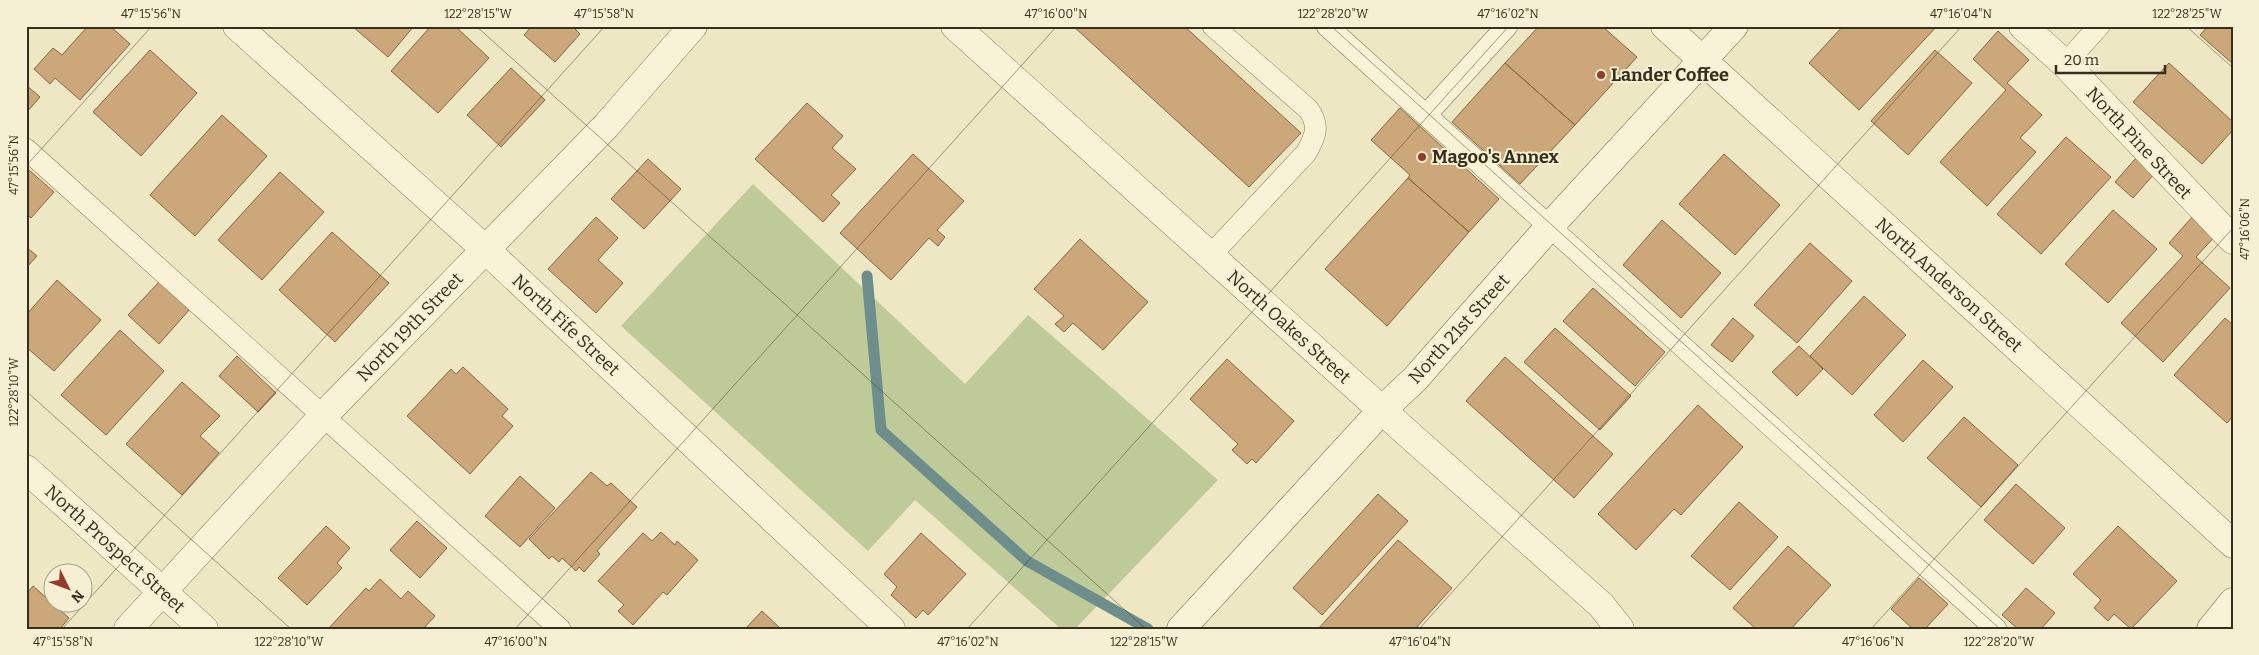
<svg xmlns="http://www.w3.org/2000/svg" width="2259" height="655" viewBox="0 0 2259 655" font-family="Bitter,serif">
	<style>
		.green { fill: #becb98 }
		.lines { fill: none; stroke-linecap: round; stroke-linejoin: round }
		.stream { stroke: #6d8e8b; stroke-width: 11 }
		.building { fill: #cba77a; stroke: #866641 }
		.service-casing { stroke: #87795b; stroke-width: 22 }
		.minor-casing { stroke: #87795b; stroke-width: 29 }
		.secondary-casing { stroke: #695a3e; stroke-width: 29 }
		.service { stroke: #f8f3d7; stroke-width: 21 }
		.minor { stroke: #f8f3d7; stroke-width: 28 }
		.secondary { stroke: #f8f3d7; stroke-width: 28 }
		.ticks { fill: none; stroke: #382e1e; stroke-width: 1; stroke-opacity: 0.45 }
		.poi-dot { fill: #953a2c; stroke: #f5f0d3; stroke-width: 2 }
		.labels { text-anchor: middle; stroke-width: 4; stroke-linejoin: round; paint-order: stroke }
		.poi-label { font-size: 18px; font-weight: bold; fill: #382e1e; stroke: #f5f0d3; text-anchor: start }
		.street-label { font-size: 18px; fill: #382e1e; stroke: #f5f0d3 }
		.neatline { fill: none; stroke: #382e1e; stroke-width: 2 }
		.ticks-label { font-size: 12px; text-anchor: middle; fill: #382e1e }
	</style>
	<rect width="100%" height="100%" fill="#ede7c4"/>
	<path class="green" d="M753 184 965 384 1028 315 1218 480 1075 629H1061L915 500 868 551 621 326Z"/>
	<g class="lines">
		<path class="stream" d="M867 276 881 430 1027 561 1148 629"/>
	</g>
	<path class="building" d="M88 26H110L130 44 80 100 55 78 50 84 34 69 53 48 62 55Z
		M352 26H414L388 57Z
		M431 26H455L489 58 438 113 391 71Z
		M532 26H572L580 34 555 62 524 35Z
		M1073 26H1184L1301 133 1249 187Z
		M1539 26H1602L1637 57 1575 125 1505 63Z
		M1843 26H1937L1859 110 1809 63Z
		M2208 26H2233V64L2200 35Z
		M1998 31 2029 60 2007 83 2042 115 2020 138 2036 152 1987 206 1940 162 2006 90 1973 59Z
		M150 50 197 93 141 156 93 112Z
		M1935 50 1972 83 1908 155 1871 121Z
		M1505 63 1575 125 1520 184 1452 122Z
		M2169 63 2233 122V130L2202 164 2133 102Z
		M511 68 545 100 501 147 467 115Z
		M26 85 40 97 26 113Z
		M807 103 843 136 832 148 856 169 831 195 840 203 823 222 755 159Z
		M1400 108 1499 199 1469 232 1408 178 1410 175 1371 140Z
		M222 115 267 156 195 236 150 195Z
		M2066 137 2111 177 2041 254 1997 214Z
		M913 154 964 201 937 230 945 237 938 246 929 238 891 280 840 233Z
		M1724 154 1780 205 1735 255 1679 204Z
		M2136 158 2154 174 2133 198 2115 182Z
		M648 159 681 189 644 229 611 199Z
		M29 170 54 192 31 218 26 214V173Z
		M280 172 324 212 262 280 218 240Z
		M1408 178 1469 232 1387 326 1325 269Z
		M2113 210 2157 249 2108 303 2065 264Z
		M2194 215 2217 234 2196 257 2230 288 2163 362 2121 323 2183 256 2169 243Z
		M596 217 618 238 598 260 623 283 596 313 548 269Z
		M1662 220 1721 273 1681 318 1623 265Z
		M332 232 389 283 335 342 279 290Z
		M1080 239 1148 302 1103 350 1073 323 1064 332 1055 324 1064 316 1034 289Z
		M1810 243 1852 281 1797 343 1754 305Z
		M26 247 37 256 26 268Z
		M57 280 101 320 54 371 26 347V315Z
		M159 282 190 309 159 344 128 315Z
		M1593 288 1665 352 1635 386 1563 321Z
		M1864 296 1906 335 1852 395 1810 356Z
		M1733 318 1754 336 1732 362 1711 345Z
		M2225 318 2233 325V416L2227 423 2174 375Z
		M1555 328 1631 396 1600 430 1524 362Z
		M120 330 164 371 106 435 61 395Z
		M1799 346 1823 369 1797 396 1772 372Z
		M237 356 276 393 258 412 219 376Z
		M1505 357 1613 454 1574 498 1466 401Z
		M1227 359 1294 421 1256 463 1252 459 1247 464 1232 450 1238 444 1190 399Z
		M1923 360 1953 387 1903 442 1874 415Z
		M463 367 508 409 502 416 513 426 470 474 407 416 451 369 456 374Z
		M182 382 220 416 200 436 219 453 182 495 126 444Z
		M1698 405 1743 447 1681 515 1674 509 1636 550 1598 514Z
		M1964 417 2018 465 1981 507 1927 458Z
		M591 472 607 486 611 483 637 507 597 551 600 554 584 572 579 567 576 571 562 558 559 562 552 556 549 559 529 539Z
		M520 476 555 508 520 547 485 516Z
		M2016 484 2065 528 2033 564 1984 520Z
		M1378 494 1408 521 1322 615 1293 588Z
		M1739 502 1778 537 1730 590 1691 556Z
		M417 521 447 548 420 578 390 550Z
		M326 526 350 548 337 563 342 568 307 605 278 578Z
		M2118 526 2177 581 2131 629 2114 614 2108 621 2094 608 2101 600 2073 574Z
		M661 532 675 545 677 541 698 560 667 595 663 592 633 625 618 611 624 605 598 581 643 533 652 541Z
		M921 533 966 574 928 615 923 610 916 618 891 595 897 587 884 574Z
		M1398 540 1452 588 1415 629H1318Z
		M1788 546 1831 585 1791 629H1756L1733 608Z
		M1919 578 1948 604 1925 629H1913L1891 609Z
		M380 579 401 599 408 591 435 616 423 629H328L366 588 369 591Z
		M33 586 69 618 60 629H26V594Z
		M2026 588 2055 613 2041 629H2018L2002 615Z
		M762 611 781 629H745Z"/>
	<g class="lines">
		<defs>
			<path id="service" d="M1327 26 1996 629
				M2065 64 2099 26
				M1426 115 1507 26
				M26 149 560 629
				M1210 256 1306 153C1316 136 1320 125 1308 109L1213 26"/>
			<path id="minor" d="M237 26 486 250 891 629
				M955 26 1414 439 1601 605 1620 629
				M1665 26 2233 544
				M2023 26 2065 64 2233 240
				M26 469 204 629
				M128 629 323 416 606 126 693 26
				M2211 629 2233 602"/>
			<path id="secondary" d="M1181 629 1382 410 1415 379 1550 226 1734 26"/>
		</defs>
		<use href="#service" class="service-casing"/>
		<use href="#minor" class="minor-casing"/>
		<use href="#secondary" class="secondary-casing"/>
		<use href="#service" class="service"/>
		<use href="#minor" class="minor"/>
		<use href="#secondary" class="secondary"/>
	</g>
	<path class="ticks" d="M476 26 1146 629M1331 26 2000 629M2186 26 2233 68M26 166 152 26M26 391 291 629M62 629 605 26M515 629 1057 26M967 629 1509 26M1419 629 1962 26M1871 629 2233 228"/>
	<g class="poi-dot">
		<circle cx="1601" cy="75" r="5"/>
		<circle cx="1422" cy="157" r="5"/>
	</g>
	<g class="labels">
		<g class="poi-label">
			<text x="1611" y="81">Lander Coffee</text>
			<text x="1432" y="163">Magoo's Annex</text>
		</g>
		<g class="street-label">
			<text transform="translate(2139 143) rotate(47)" y="6">North Pine Street</text>
			<text transform="translate(1949 285) rotate(42)" y="6">North Anderson Street</text>
			<text transform="translate(566 325) rotate(43)" y="6">North Fife Street</text>
			<text transform="translate(410 327) rotate(-46)" y="6">North 19th Street</text>
			<text transform="translate(1289 327) rotate(42)" y="6">North Oakes Street</text>
			<text transform="translate(1459 329) rotate(-48)" y="6">North 21st Street</text>
			<text transform="translate(115 549) rotate(42)" y="6">North Prospect Street</text>
		</g>
	</g>
	<rect width="2259" height="655" fill="none" stroke="#f5f0d3" stroke-width="55"/>
	<g transform="translate(68 588) rotate(132)"><circle r="24" fill="#f5f0d3" stroke="#a9a28b"/>
	<path d="M0-4L9 19L0 12L-9 19Z" fill="#953a2c"/>
	<text y="-8" font-size="14" font-weight="bold" text-anchor="middle" fill="#382e1e">N</text>
	</g>
	<path d="M2056 65v8h109v-8" fill="none" stroke="#382e1e" stroke-width="2.5"/>
	<text x="2064" y="65" font-size="15" fill="#382e1e" stroke="#f5f0d3" stroke-width="4" paint-order="stroke">20 m</text>
	<rect x="28" y="28" width="2204" height="600" class="neatline"/>
	<g class="ticks-label">
		<text x="151" y="18">47°15'56"N</text>
		<text x="478" y="18">122°28'15"W</text>
		<text x="604" y="18">47°15'58"N</text>
		<text x="1056" y="18">47°16'00"N</text>
		<text x="1333" y="18">122°28'20"W</text>
		<text x="1508" y="18">47°16'02"N</text>
		<text x="1961" y="18">47°16'04"N</text>
		<text x="2187" y="18">122°28'25"W</text>
		<text transform="translate(14 165) rotate(-90)" y="4">47°15'56"N</text>
		<text transform="translate(2245 229) rotate(-90)" y="4">47°16'06"N</text>
		<text transform="translate(14 392) rotate(-90)" y="4">122°28'10"W</text>
		<text x="63" y="646">47°15'58"N</text>
		<text x="289" y="646">122°28'10"W</text>
		<text x="516" y="646">47°16'00"N</text>
		<text x="968" y="646">47°16'02"N</text>
		<text x="1144" y="646">122°28'15"W</text>
		<text x="1420" y="646">47°16'04"N</text>
		<text x="1873" y="646">47°16'06"N</text>
		<text x="1999" y="646">122°28'20"W</text>
	</g>
</svg>
